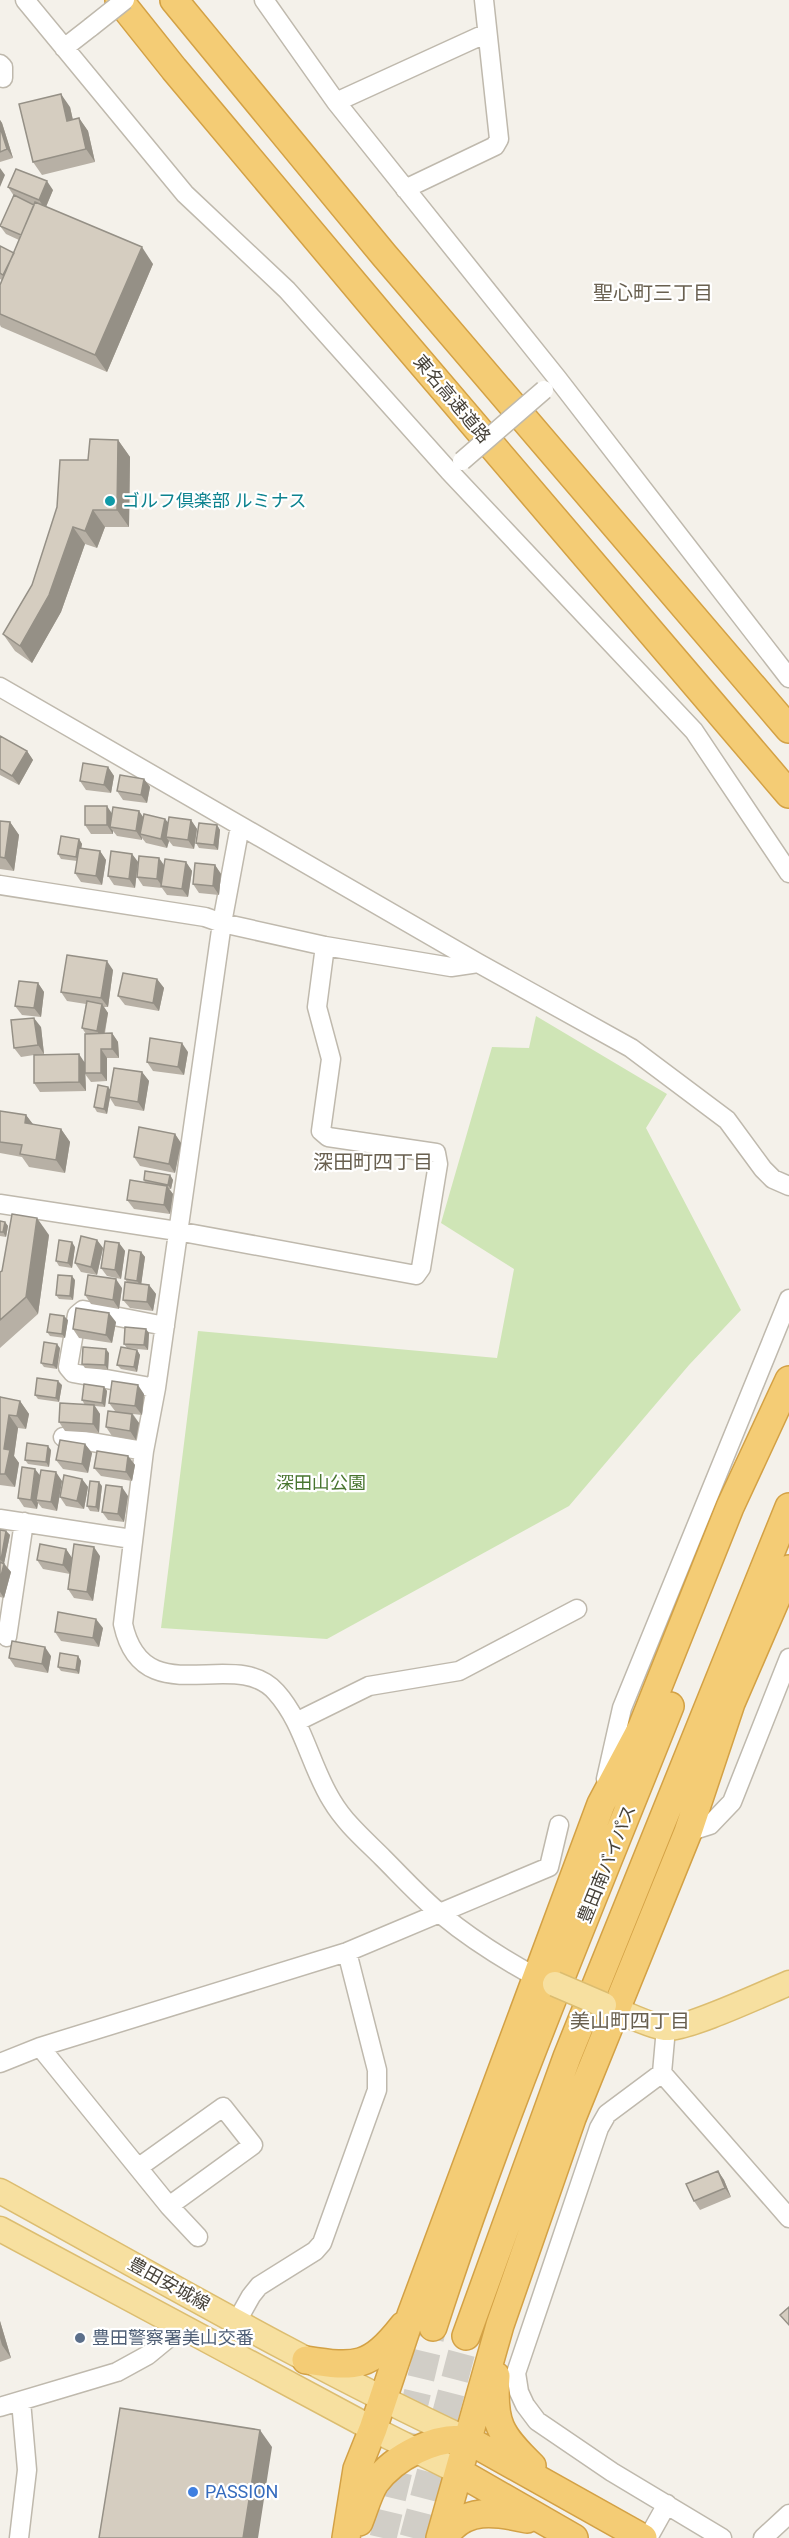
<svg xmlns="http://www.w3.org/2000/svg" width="789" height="2538" viewBox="0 0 789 2538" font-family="Roboto,'Noto Sans JP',sans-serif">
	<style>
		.green { fill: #cfe5b6 }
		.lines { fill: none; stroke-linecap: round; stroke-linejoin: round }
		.highway-tunnel { stroke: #d1cec7; stroke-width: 27; stroke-dasharray: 27 14; stroke-linecap: butt }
		.minor-casing { stroke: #bfb9ad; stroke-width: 21 }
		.major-casing { stroke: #dcbd70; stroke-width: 27 }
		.highway-casing { stroke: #d3a145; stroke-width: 30 }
		.minor { stroke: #fff; stroke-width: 18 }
		.major { stroke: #f7e0a0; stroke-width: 24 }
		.highway { stroke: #f4cc75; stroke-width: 27 }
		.minor-bridge-casing { stroke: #bfb9ad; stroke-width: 21; stroke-linecap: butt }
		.major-bridge-casing { stroke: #dcbd70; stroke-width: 27; stroke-linecap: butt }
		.minor-bridge { stroke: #fff; stroke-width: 18 }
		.major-bridge { stroke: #f7e0a0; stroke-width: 24 }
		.wall { fill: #b7b0a5 }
		.shaded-wall { fill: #959086 }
		.building { fill: #d5cdc0; stroke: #959086; stroke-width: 1.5 }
		.culture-dot { fill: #0f9aa8; stroke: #fff; stroke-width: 2 }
		.service-dot { fill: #5c6f8a; stroke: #fff; stroke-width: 2 }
		.shop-dot { fill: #3f7fe0; stroke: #fff; stroke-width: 2 }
		.labels { text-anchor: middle; stroke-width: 4.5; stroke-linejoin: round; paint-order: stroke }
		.street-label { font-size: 18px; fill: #474239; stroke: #fff }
		.culture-label { font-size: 18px; fill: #0d838f; stroke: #fff; text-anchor: start }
		.park-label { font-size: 18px; fill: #48752f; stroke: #fff }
		.service-label { font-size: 18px; fill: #4e5e75; stroke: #fff; text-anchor: start }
		.shop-label { font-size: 18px; fill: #366cbe; stroke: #fff; text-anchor: start }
		.neighbourhood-label { font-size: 20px; fill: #696050; stroke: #fff }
	</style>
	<rect width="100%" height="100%" fill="#f4f1ea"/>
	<path class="green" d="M536 1016 667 1094 646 1128 741 1310 689 1365 569 1506 327 1639 161 1628 198 1331 497 1358 514 1269 441 1223 492 1047 529 1048Z"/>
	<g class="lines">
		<path class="highway-tunnel" d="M383 2538 433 2327
			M413 2538 466 2336"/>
		<defs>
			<path id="minor" d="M25 0 185 194 287 290 449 471 694 731 789 873
				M264 0 336 102 557 378 789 678
				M64 48 91 27
				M0 64 3 67V78
				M336 102 487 33
				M405 189 495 146 499 139 484 0
				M0 687 478 963 631 1048 727 1120 763 1169 773 1179 789 1186
				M240 826 222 923 156 1388 144 1451 123 1624C143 1716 235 1645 276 1692 304 1723 310 1766 332 1801 345 1823 365 1840 383 1858 402 1877 421 1898 442 1915 471 1939 503 1959 536 1977
				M0 885 205 917 222 923 325 946 451 967 478 963
				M0 1204 177 1231 416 1275 421 1268 438 1164 436 1153 328 1137 321 1131 331 1059 317 1007 325 946
				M156 1388 73 1373 68 1367 77 1315 83 1310 165 1326
				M63 1437 144 1451
				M0 1519 132 1539
				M7 1637 24 1522
				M296 1722 369 1686 459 1671 577 1609
				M606 1779 622 1708 789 1299
				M688 1832 710 1825 732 1802 789 1658
				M666 2028 662 2073 789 2218
				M40 2047 169 2206 198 2237
				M0 2063 40 2047 347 1952 549 1867 559 1825
				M662 2073 607 2114 599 2128 516 2373 519 2392 525 2405 537 2421 612 2472 722 2538
				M139 2167 223 2107 253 2145 169 2206
				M237 2321 251 2296 259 2286 315 2251 322 2243 377 2090V2070L347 1952
				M0 2407 117 2372 148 2355 182 2327
				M19 2538 27 2470 21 2401
				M648 2538 667 2504
				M763 2538 789 2514"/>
			<path id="major" d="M604 2005C620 2011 649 2026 665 2028 684 2031 767 1992 789 1983
				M0 2191C155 2276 307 2365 468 2440
				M0 2229 373 2429 459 2472"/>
			<path id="highway" d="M119 0 174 69 383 318 789 794
				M174 0 384 255 789 729
				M433 2327C501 2116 588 1912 670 1706
				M466 2336 567 2057 789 1507
				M306 2360C356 2368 370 2368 403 2326
				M496 2376C492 2423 500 2435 532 2466
				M459 2472 574 2538
				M359 2522C364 2510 368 2494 375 2483 394 2457 436 2435 468 2440L643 2538
				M346 2538 357 2469 373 2429 411 2315 601 1804 642 1727 730 1507 789 1380
				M440 2538 500 2325 572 2118 688 1832 731 1703 789 1569
				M444 2538C463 2506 497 2512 527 2519"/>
		</defs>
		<use href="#minor" class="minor-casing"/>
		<use href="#major" class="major-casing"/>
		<use href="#highway" class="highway-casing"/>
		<use href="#minor" class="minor"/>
		<use href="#major" class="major"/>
		<use href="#highway" class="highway"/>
		<defs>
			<path id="minor-bridge" d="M91 27 125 0
				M462 461 544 390"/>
			<path id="major-bridge" d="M555 1984 604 2005"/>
		</defs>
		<use href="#minor-bridge" class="minor-bridge-casing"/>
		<use href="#major-bridge" class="major-bridge-casing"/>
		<use href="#minor-bridge" class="minor-bridge"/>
		<use href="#major-bridge" class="major-bridge"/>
	</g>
	<path class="wall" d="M70 107 73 120 79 118 88 131 95 162 42 175 33 162Z
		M0 120 2 123 13 158 0 162Z
		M8 187 53 190 46 207 153 264 107 372 1 327 0 325V284L2 280 0 279V246L14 253 19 240 6 234 0 226 14 196Z
		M118 440 130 457 129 527H105L97 548 85 544 61 612 32 663 15 651 3 634 32 585 88 460Z
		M0 736 27 751 33 760 19 785 0 775Z
		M108 767 114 776 111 793 86 790 80 781Z
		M144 779 150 787 147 803 123 800 117 791Z
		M139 811 143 817 165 819 168 823 191 820 197 829 194 849 173 846 169 841 167 848 146 843 142 838V840L117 836 113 831V834H91L85 825 112 813Z
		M0 821 10 822 19 835 14 871 0 869Z
		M217 825 220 830 218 850 199 848 196 843Z
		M79 839 82 844 81 848 100 851 106 860 102 885 81 882 75 873 77 861 61 859 58 854Z
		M132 854 138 862 135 888 114 885 108 876Z
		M159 858 164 865 186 862 192 871 188 897 167 895 162 888 143 886 137 877Z
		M215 865 221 874 219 895 199 893 193 884Z
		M113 970 108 1007H104L108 1013 105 1033H112L118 1042 119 1058H107V1081L91 1082 85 1074 86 1091 40 1092 34 1083V1055L21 1057 14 1048 41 1027 44 1054 36 1055 85 1062 86 1034 82 1028 86 1004 67 1001 61 992Z
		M157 979 164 988 159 1011 125 1005 118 996Z
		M38 983 44 992 41 1017 22 1015 15 1006Z
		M188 1052 184 1075 153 1071 147 1062Z
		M142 1072 149 1081 144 1111 115 1106 110 1098 107 1114 97 1112 94 1107 108 1087 110 1090Z
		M0 1111 26 1115 33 1125 61 1129 70 1142 65 1173 29 1167 22 1157 0 1153Z
		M175 1134 181 1143 175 1173 140 1166 134 1157Z
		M170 1175 173 1180 171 1189H169L173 1194 170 1214 134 1209 127 1200 145 1183 144 1180Z
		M0 1221 5 1222 8 1226 6 1237 0 1236Z
		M49 1235 38 1314 0 1348V1272Z
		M97 1240 103 1248 97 1275 81 1272 75 1263Z
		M119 1243 125 1251 121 1279 107 1276 101 1268Z
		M75 1247 72 1268 59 1266 56 1261Z
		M141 1252 145 1257 141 1284 149 1285 156 1294 153 1311 130 1308 123 1300 127 1282 125 1279Z
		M75 1280 73 1300 59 1299 56 1295Z
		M122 1288 119 1309 91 1304 85 1295Z
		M68 1320 65 1338 50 1336 47 1332Z
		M116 1322 112 1343 79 1338 73 1329Z
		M149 1333 148 1350 127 1348 124 1344Z
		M60 1348 57 1369 44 1367 41 1363Z
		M137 1350 140 1355 137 1372 121 1369 117 1365Z
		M109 1353 108 1370 85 1368 82 1364Z
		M62 1385 59 1402 38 1399 35 1395Z
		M104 1387 107 1391 105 1407 95 1406 100 1414 99 1433 65 1431 59 1422 85 1405 82 1400Z
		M144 1394 142 1415 133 1414 139 1423 136 1440 112 1436 106 1427 115 1411 109 1403Z
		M0 1396 1 1397 20 1401 29 1414 26 1429 18 1428 14 1456 19 1463 15 1487 0 1485Z
		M85 1444 92 1453 88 1473 63 1469 56 1460Z
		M51 1450 49 1467 28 1464 25 1460Z
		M128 1456 135 1465 132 1481 101 1476 94 1468Z
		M40 1475 62 1481 57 1511 42 1508 38 1503 37 1509 24 1507 18 1498Z
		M82 1479 88 1487 84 1509 66 1506 60 1497Z
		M102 1486 99 1512 90 1511 87 1506Z
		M128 1496 124 1522 108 1520 102 1512Z
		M0 1530 6 1531 10 1535 4 1563 11 1572 4 1598 0 1597Z
		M66 1549 72 1558 100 1556 93 1601 74 1598 68 1589 72 1563 70 1574 43 1569 37 1560Z
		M103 1628 99 1647 61 1641 55 1632Z
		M51 1656 48 1673 15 1667 9 1658Z
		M78 1656 81 1661 79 1674 61 1671 58 1667Z
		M718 2171 724 2180 731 2197 700 2210 694 2201Z
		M0 2321 11 2358 0 2362Z"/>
	<path class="shaded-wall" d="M61 94 70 107 76 134 67 121Z
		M79 118 88 131 95 162 86 149Z
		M0 120 2 123 13 158 7 149 0 127Z
		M0 168 5 175 0 187Z
		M47 181 53 190 45 209 39 200Z
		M142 247 153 264 107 372 95 355Z
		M118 440 130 457 129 527 117 510Z
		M93 510 105 527 97 548 85 531Z
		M73 527 85 544 61 612 32 663 20 646Z
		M27 751 33 760 19 785 12 776Z
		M108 767 114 776 111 793 104 785Z
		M144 779 150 787 147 803 141 795Z
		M107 806 113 815 110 827 113 831V834L107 825Z
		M139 811 145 820 140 834 142 838V840L136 831Z
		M165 819 172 827 166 837 169 841 167 848 161 839Z
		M191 820 197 829 194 849 188 840Z
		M10 822 19 835 14 871 5 858Z
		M217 825 220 830 218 850 214 845Z
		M79 839 82 844 79 862 76 857Z
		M100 851 106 860 102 885 96 876Z
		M132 854 138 862 135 888 129 879Z
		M159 858 165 867 162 886 157 879Z
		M186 862 192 871 188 897 182 889Z
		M215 865 221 874 219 895 213 886Z
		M107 961 113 970 108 1007 101 998Z
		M157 979 164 988 159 1011 153 1003Z
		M38 983 44 992 41 1017 34 1008Z
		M102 1004 108 1013 103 1040 97 1031Z
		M34 1018 41 1027 44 1054 38 1045Z
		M112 1033 118 1042 119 1058 112 1049Z
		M182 1043 188 1052 184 1075 178 1067Z
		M101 1049 107 1058V1081L101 1073Z
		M79 1054 85 1063 86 1091 79 1082Z
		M142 1072 149 1081 144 1111 138 1102Z
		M108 1087 111 1091 107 1114 104 1109Z
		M26 1115 36 1128 25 1123Z
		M61 1129 70 1142 65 1173 56 1160Z
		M175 1134 181 1143 175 1173 169 1164Z
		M170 1175 173 1180 171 1189 168 1185Z
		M167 1186 173 1194 170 1214 164 1205Z
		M37 1218 49 1235 38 1314 26 1297Z
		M5 1222 8 1226 6 1237 3 1232Z
		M97 1240 103 1248 97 1275 91 1267Z
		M72 1242 75 1247 72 1268 68 1263Z
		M119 1243 125 1251 121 1279 115 1270Z
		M141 1252 145 1257 141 1286 137 1281Z
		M72 1276 75 1280 73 1300 70 1296Z
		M116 1279 122 1288 119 1309 113 1300Z
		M149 1285 156 1294 153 1311 147 1302Z
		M109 1313 116 1322 112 1343 106 1335Z
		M64 1316 68 1320 65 1338 62 1334Z
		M146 1329 149 1333 148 1350 144 1345Z
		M57 1344 60 1348 57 1369 53 1365Z
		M106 1349 109 1353 108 1370 105 1365Z
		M137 1350 140 1355 137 1372 134 1367Z
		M58 1381 62 1385 59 1402 56 1398Z
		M138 1385 144 1394 142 1415 135 1406Z
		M104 1387 107 1391 105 1407 102 1403Z
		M20 1401 29 1414 26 1429 17 1416Z
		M94 1405 100 1414 99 1433 93 1424Z
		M132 1414 139 1423 136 1440 130 1431Z
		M9 1415 18 1428 14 1456 19 1463 15 1487 5 1474 4 1449Z
		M85 1444 92 1453 88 1473 82 1464Z
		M48 1446 51 1450 49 1467 46 1462Z
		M128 1456 135 1465 132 1481 126 1472Z
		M35 1469 42 1478 36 1500 38 1503 37 1509 31 1500Z
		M56 1472 62 1481 57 1511 51 1502Z
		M82 1479 88 1487 84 1509 77 1501Z
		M99 1482 102 1486 99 1512 96 1507Z
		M122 1487 128 1496 124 1522 118 1514Z
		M6 1531 10 1535 4 1564 1 1560Z
		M94 1547 100 1556 93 1601 87 1592Z
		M66 1549 72 1558 70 1574 63 1565Z
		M4 1564 11 1572 4 1598 0 1592V1580Z
		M96 1619 103 1628 99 1647 93 1638Z
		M45 1647 51 1656 48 1673 42 1664Z
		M78 1656 81 1661 79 1674 76 1670Z
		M718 2171 724 2180 731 2197 725 2188Z
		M0 2321 11 2358 2 2345 0 2338Z
		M260 2430 272 2447 258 2538H243Z"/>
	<path class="building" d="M61 94 67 121 79 118 86 149 33 162 19 104Z
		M0 127 7 149 0 152Z
		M16 169 47 181 39 200 8 187Z
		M14 195 34 205 21 235 0 226Z
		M35 202 142 247 95 355 0 314V285Z
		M0 246 14 253 3 275 0 273Z
		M90 439 118 440 117 510H93L85 531 73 527 49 595 20 646 3 634 32 585 57 507 60 460H88Z
		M0 736 27 751 12 776 0 769Z
		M83 763 108 767 104 785 80 781Z
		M120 775 144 779 141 795 117 791Z
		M85 806H107V825H85Z
		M113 807 139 811 136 831 110 827Z
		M144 814 165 819 161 839 140 834Z
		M169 817 191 820 188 840 166 837Z
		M0 821 10 822 5 858 0 857Z
		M199 823 217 825 214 845 196 843Z
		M61 836 79 839 76 857 58 854Z
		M79 848 100 851 96 876 75 873Z
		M111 851 132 854 129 879 108 876Z
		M139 856 159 858 157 879 137 877Z
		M165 859 186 862 182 889 161 886Z
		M195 863 215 865 213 886 193 884Z
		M67 955 107 961 101 998 61 992Z
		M123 973 157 979 153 1003 118 996Z
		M19 981 38 983 34 1008 15 1006Z
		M87 1001 102 1004 97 1031 82 1028Z
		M34 1018 38 1045 14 1048 11 1020Z
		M112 1033V1049H101V1073H85V1034Z
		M150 1038 182 1043 178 1067 147 1062Z
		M79 1054V1082L34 1083V1055Z
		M114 1068 142 1072 138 1102 109 1097Z
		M98 1085 108 1087 104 1109 94 1107Z
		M0 1111 26 1115 25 1123 61 1129 56 1160 20 1154 22 1145 0 1142Z
		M139 1127 175 1134 169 1164 134 1157Z
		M145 1171 170 1175 168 1185 144 1180Z
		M130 1180 167 1186 164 1205 127 1200Z
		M12 1214 37 1218 26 1297 0 1320V1272L2 1271Z
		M0 1221 5 1222 3 1232H0Z
		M81 1236 97 1240 91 1267 75 1263Z
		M59 1240 72 1242 68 1263 56 1261Z
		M105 1241 119 1243 115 1270 101 1268Z
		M129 1250 141 1252 137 1281 125 1279Z
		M58 1275 72 1276 70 1296 56 1295Z
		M88 1275 116 1279 113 1300 85 1295Z
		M125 1282 149 1285 147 1302 123 1300Z
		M76 1308 109 1313 106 1335 73 1329Z
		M50 1314 64 1316 62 1334 47 1332Z
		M125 1327 146 1329 144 1345 124 1344Z
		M44 1342 57 1344 53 1365 41 1363Z
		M83 1347 106 1349 105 1365 82 1364Z
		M121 1347 137 1350 134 1367 117 1365Z
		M37 1378 58 1381 56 1398 35 1395Z
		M112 1381 138 1385 135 1406 109 1403Z
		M84 1384 104 1387 102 1403 82 1400Z
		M0 1397 20 1401 17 1416 9 1415 4 1449 10 1450 5 1474H0Z
		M60 1403 94 1405 93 1424 59 1422Z
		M108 1411 132 1414 130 1431 106 1427Z
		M60 1440 85 1444 82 1464 56 1460Z
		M27 1443 48 1446 46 1462 25 1460Z
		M97 1451 128 1456 126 1472 94 1468Z
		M22 1467 35 1469 31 1500 18 1498Z
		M41 1470 56 1472 51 1502 36 1500Z
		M64 1475 82 1479 77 1501 60 1497Z
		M90 1481 99 1482 96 1507 87 1506Z
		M106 1485 122 1487 118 1514 102 1512Z
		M0 1530 6 1531 1 1560 0 1559Z
		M40 1544 66 1549 63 1565 37 1560Z
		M74 1544 94 1547 87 1592 68 1589Z
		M0 1562 4 1564 0 1580Z
		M58 1612 96 1619 93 1638 55 1632Z
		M12 1641 45 1647 42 1664 9 1658Z
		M60 1653 78 1656 76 1670 58 1667Z
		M718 2171 725 2188 694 2201 686 2184Z
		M789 2307V2325L780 2315Z
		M120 2408 260 2430 243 2538H99Z"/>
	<circle class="culture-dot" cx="110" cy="501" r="6"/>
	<circle class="service-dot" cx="80" cy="2338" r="6"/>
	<circle class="shop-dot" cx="193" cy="2492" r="6"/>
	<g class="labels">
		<g class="street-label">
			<text transform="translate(452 399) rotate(50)" y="6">東名高速道路</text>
			<text transform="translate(607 1864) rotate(-68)" y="6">豊田南バイパス</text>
			<text transform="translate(169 2284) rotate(29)" y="6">豊田安城線</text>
		</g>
		<g class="culture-label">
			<text x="122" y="507">ゴルフ倶楽部 ルミナス</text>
		</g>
		<g class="park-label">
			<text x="321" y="1489">深田山公園</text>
		</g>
		<g class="service-label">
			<text x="92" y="2344">豊田警察署美山交番</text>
		</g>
		<g class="shop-label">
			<text x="205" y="2498">PASSION</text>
		</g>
		<g class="neighbourhood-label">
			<text x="653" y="300">聖心町三丁目</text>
			<text x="373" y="1169">深田町四丁目</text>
			<text x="630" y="2028">美山町四丁目</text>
		</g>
	</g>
</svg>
